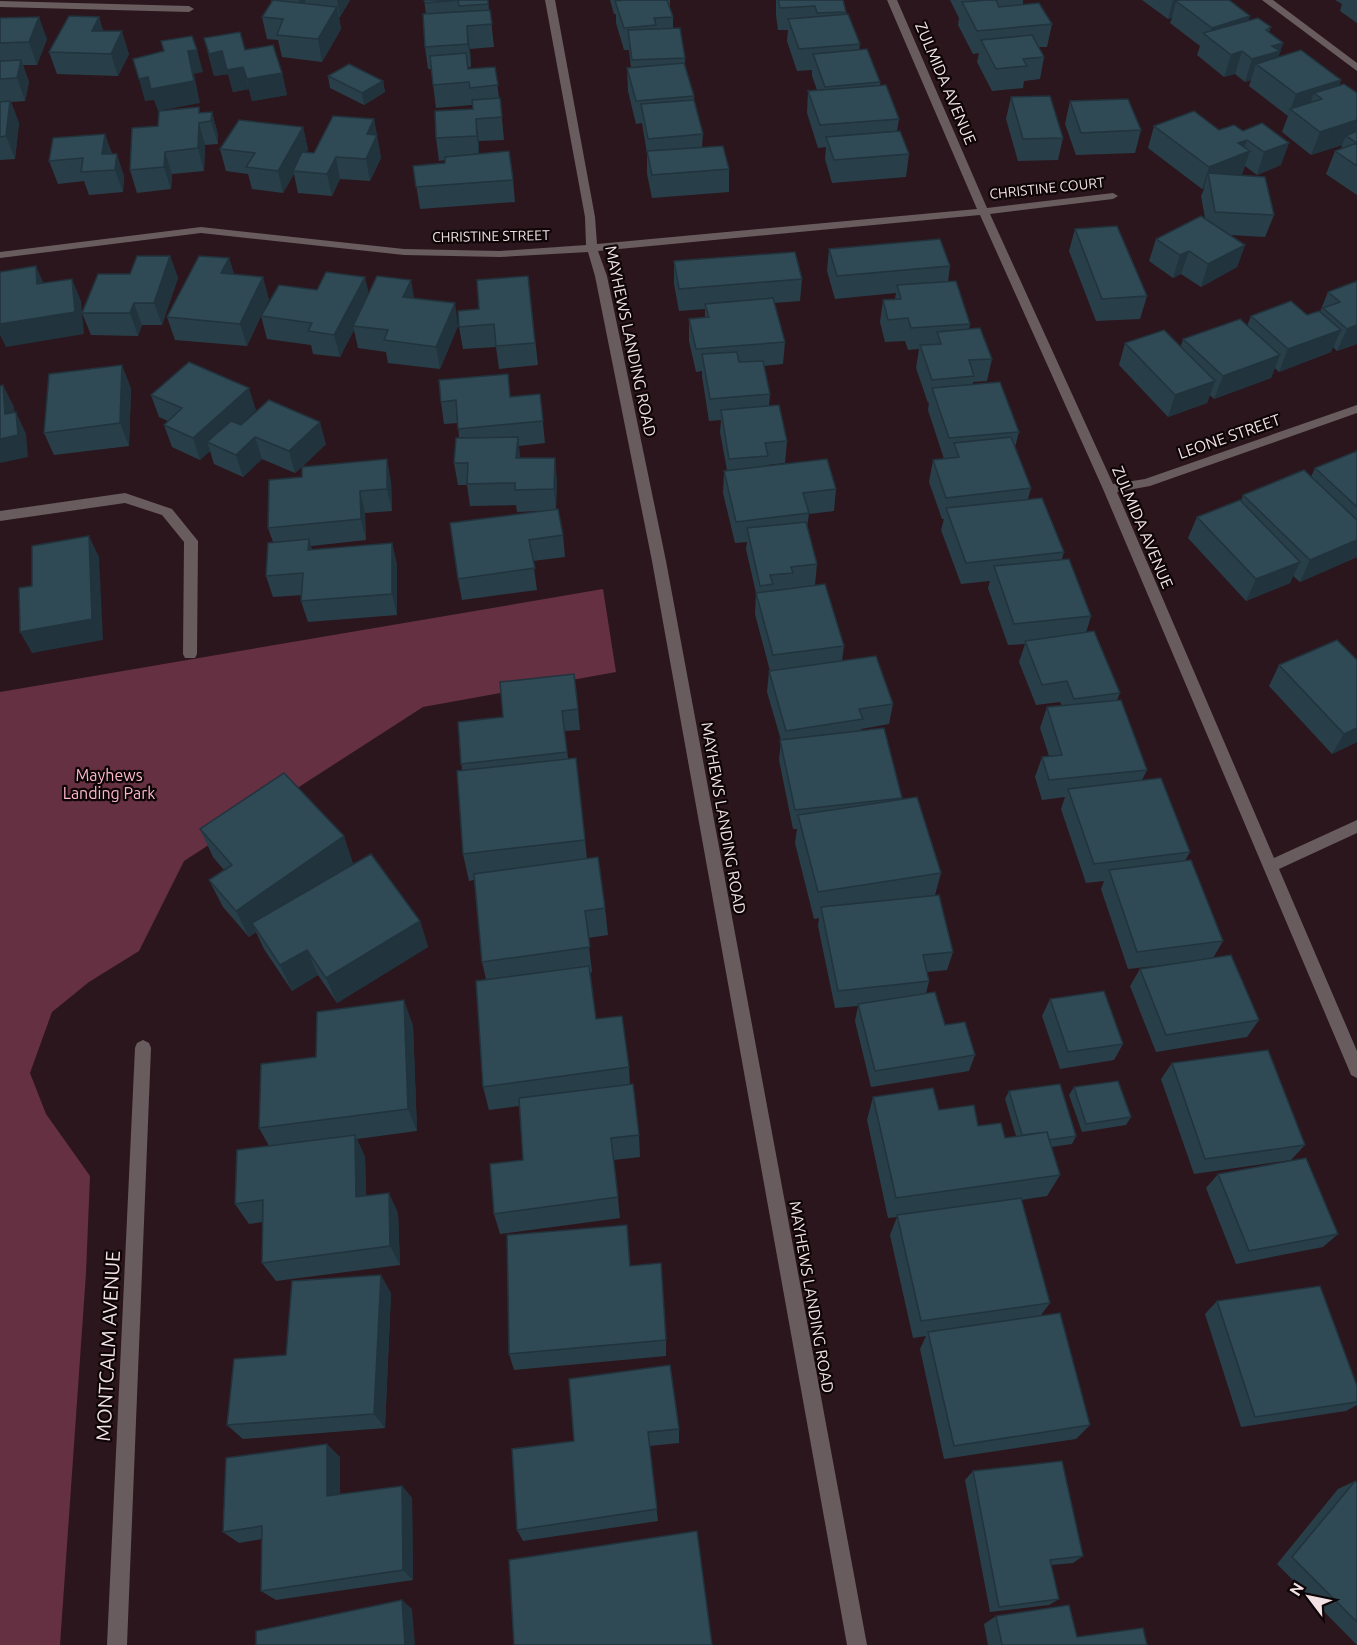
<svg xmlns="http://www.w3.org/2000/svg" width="1357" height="1645" viewBox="0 0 1357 1645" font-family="Ubuntu,sans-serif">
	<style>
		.green { fill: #653042 }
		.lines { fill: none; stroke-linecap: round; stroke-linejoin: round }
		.street { fill: #685c5f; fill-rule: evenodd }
		.wall { fill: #283f49 }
		.shaded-wall { fill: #21333c }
		.building { fill: #2f4955; stroke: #21333c; stroke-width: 1.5 }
		.labels { text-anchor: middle; stroke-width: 4.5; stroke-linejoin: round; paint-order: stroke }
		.far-street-label { font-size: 14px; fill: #f1e1e5; stroke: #0e0507 }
		.street-label { font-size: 16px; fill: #f1e1e5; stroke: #0e0507 }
		.park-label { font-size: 16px; fill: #fcb8cb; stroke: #0e0507 }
		.near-street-label { font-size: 20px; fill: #f1e1e5; stroke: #0e0507 }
	</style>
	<rect width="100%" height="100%" fill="#2c161d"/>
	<path class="green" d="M603 589 616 672 423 707 184 861 139 951 89 982 52 1012 30 1073 46 1114 90 1176 86 1273 60 1645H0V692Z"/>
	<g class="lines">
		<path class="street" d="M545 0H555L595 217 597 244 977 209 887 0H897L987 208 1113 193 1118 196 1113 199 990 214 1113 484 1145 479 1357 405V413L1150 486 1117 492 1274 858 1357 820V833L1279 869 1357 1051V1078L1351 1075 1349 1070 1103 489 980 215 598 251 607 276 666 561 867 1645H847L652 561 595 276 588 252 500 257 404 255 201 233 0 258V252L201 227 404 249 500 251 586 245 585 217Z
			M1262 0H1273L1357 63V71Z
			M0 1 189 6 194 9 189 12 0 7Z
			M125 493 172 509 198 541 197 654 195 658H185L183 654 184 542 162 515 125 503 0 521V511Z
			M143 1040 149 1043 151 1048 127 1645H107L135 1048 137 1043Z"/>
	</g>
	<path class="wall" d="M271 0H350L340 17H339L341 29 322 62 282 57 278 40 267 39 262 17 272 3Z
		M424 0H488L489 10H490L494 47 470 49 471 67H468V69L495 67 499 98H500L504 140 479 141V154L513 180 515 202 420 209 413 166 445 163V160L439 161 436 138 472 109V105L436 108 431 69H428L425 47 426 14Z
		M610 0H670V9L673 17V28L685 58V64L694 96V101L703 134 702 147 729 169V192L652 198 647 174V153L642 123 636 124 628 91 627 68H631L629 50H624L616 23V14H614Z
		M776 0H843L846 12V15L860 44 859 50 880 82V85L899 119 897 131 909 154 906 177 832 183 825 159 826 147 818 148 807 113 808 91 817 90 812 76V70L797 71 787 41 788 30H778L776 15Z
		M950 0H1023V4L1052 24 1047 47H1039L1044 57 1040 79 1024 81 1023 88 992 91 977 62 979 53 973 54 958 25 959 18Z
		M1142 0H1229L1249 21 1271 27 1269 32 1283 43 1278 57 1341 80 1339 86 1357 93V195L1326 174 1335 151 1341 149 1342 145 1311 155 1282 132 1288 116 1249 86 1251 80 1245 82 1235 74 1224 77 1197 55 1200 46 1170 23 1172 18 1168 19Z
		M1335 0H1357V23L1340 11 1342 4Z
		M99 17 103 31 129 54 118 76 57 74 49 52Z
		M0 18 47 39 37 65H23L29 82 25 101 11 102 19 123 15 159 0 160Z
		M204 38 245 50 282 73 287 95 252 101 249 89 233 92 228 74 214 76Z
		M328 76 383 81 385 92 364 105 330 88Z
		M1011 97 1063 138 1058 160 1018 161 1006 119Z
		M1070 101 1141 130 1135 153 1076 155 1065 124Z
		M199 107 200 113 212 112 218 135V144L205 145 204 171 172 174 171 189 137 193 130 170Z
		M374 119 381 158 370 181 340 179 332 196 298 193 294 174 283 193 252 189 248 174 226 171 220 149 303 127 308 150 306 153H314Z
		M1234 125 1281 165 1257 175 1245 166 1242 174 1239 175 1274 215 1265 237 1231 235 1245 245 1237 267 1201 287 1181 274 1173 278 1149 261 1156 239 1205 218 1201 196 1204 189H1202L1148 148 1154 126 1219 130Z
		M105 134 112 154 124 176 123 192 89 195 84 181 58 184 49 161Z
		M1075 229 1147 296 1140 319 1096 321 1069 251Z
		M829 249 950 266 948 282 970 324 969 329 992 359 987 381 973 382V384L1019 432 1015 447 1031 488 1028 499 1064 552 1062 559 1091 616 1086 633 1120 693 1117 700 1147 770 1142 780 1190 852 1185 861 1223 941 1213 958 1259 1020 1247 1037 1156 1052 1130 986 1140 969 1173 964 1128 969 1101 889 1104 881 1086 883 1061 809 1065 797 1042 800 1035 777 1042 757 1049 756 1040 728 1047 707 1062 706 1060 702 1036 705 1019 662 1025 644 1008 645 988 588 990 581 961 584 941 530 944 519H942L929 482 933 460 944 459 928 410 929 402 928 403 916 368 919 349 908 350 905 341 885 342 880 322 883 300 895 299 896 293 835 299 827 271Z
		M170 256 178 278 162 325H142L138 336 91 335 82 313 130 274Z
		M229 258 234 274 269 299 247 346 175 340 167 317Z
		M674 261 802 279 800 301 774 303 785 342 783 364 764 366 770 394 769 406 787 441 785 463 767 465V466L836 489 834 511 809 514 807 527 817 564 815 585 791 589 844 646 842 661 893 704 889 724 861 729V731L902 798 941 873 935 895 953 952 947 970 927 972 929 981 926 993 945 1025 975 1055 969 1071 871 1087 855 1021 858 1006 835 1008 818 926 819 918 814 919 795 843 797 829H793L779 760 781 740 767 692 769 671H770L755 614 756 593 746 549 747 542 735 543 723 493 724 471 727 470 720 432 721 420 709 421 702 376V371L696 372 689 341V319L705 317V309L679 311 674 284Z
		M528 276 538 365 499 369 496 347 463 349 459 327 479 309Z
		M1357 281V344L1337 351 1333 347 1331 352 1279 372 1275 368 1271 378 1214 399 1210 395 1207 403 1168 417 1119 365 1125 343 1181 346 1183 339 1247 326 1251 316 1307 315 1320 312 1328 292Z
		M317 290 414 298 458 326 440 369 388 363 386 352 358 348 354 330 340 357 313 354 311 345 267 339 261 316Z
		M131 388 129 446 54 455 44 433Z
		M540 394 545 443 519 446 520 458 557 480 556 509 563 535 565 557 533 561 537 590 462 600 458 579 539 511 517 512 516 505 470 506 467 485H458L454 463 459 438 458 423 444 424 441 402Z
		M151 395 256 410 240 425 326 444 302 467 391 481 392 511 365 513 366 540 311 546 312 550 392 543 397 565V615L308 622 301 601 302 595 273 597 266 576 273 542 268 528 302 477V467L295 473 262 459 243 477 214 464 210 451 200 460 172 447 164 425 168 421 159 417Z
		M1357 451V557L1300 582 1293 576 1290 583 1246 601 1188 538 1197 517 1241 501 1243 495 1311 477 1315 468Z
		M1357 660V742L1332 754 1269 686 1279 665Z
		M578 709 580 730 564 731 568 758 585 840 587 859 605 908 608 935 588 938 592 972 590 973 596 1019 629 1067 630 1085 639 1135 640 1157 614 1160 620 1218 500 1234 494 1214 523 1160 519 1106 489 1110 483 1087 486 979 482 962 474 880 469 881 463 854 462 770 458 722Z
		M200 829 353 863 347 868 420 921 428 947 337 1003 318 975 292 991 264 949 256 932 249 937 223 907 209 880 224 870 213 857Z
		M1050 999 1123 1044 1114 1060 1060 1069 1042 1016Z
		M413 1025 417 1131 357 1139 365 1157 366 1196 398 1213 400 1265 276 1281 262 1263 263 1222 249 1224 235 1204 269 1146 259 1128 316 1057Z
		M1172 1063 1305 1145 1291 1160 1194 1174 1161 1079Z
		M1074 1087 1131 1117 1126 1125 1082 1132 1069 1095Z
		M1009 1091 1076 1136 1072 1144 1051 1147 1060 1175 1047 1196 1021 1200 1050 1303 1041 1315 1090 1425 1076 1439 944 1459 920 1349 926 1336 913 1338 890 1235 897 1217 888 1218 867 1120 873 1097 939 1110 1005 1138 1016 1136 1005 1099Z
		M1218 1174 1338 1234 1323 1247 1236 1264 1206 1188Z
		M630 1266 666 1340V1356L514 1370 509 1354Z
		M391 1293 385 1428 243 1439 227 1425 286 1355Z
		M1217 1301 1357 1386V1405L1346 1411 1241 1427 1205 1314Z
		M679 1429V1443L649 1446 658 1521 523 1541 517 1530 574 1441Z
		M340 1457V1494L402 1486 412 1498 413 1580 276 1600 261 1591 262 1539 239 1543 223 1532Z
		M973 1471 1083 1556 1073 1563 1051 1565 1059 1599 1049 1605 990 1612 965 1480Z
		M1355 1481 1357 1483V1645L1277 1564 1338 1489Z
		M996 1616 1077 1637 1147 1645H988L984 1624Z"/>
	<path class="shaded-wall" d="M299 0H305L307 14 303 20Z
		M337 0H350L340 17Z
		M1173 0H1211L1176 1 1172 18 1168 19Z
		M337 7 341 29 322 62 318 39Z
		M1250 16 1243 38 1209 37 1212 28Z
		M39 17 47 39 37 65 29 42Z
		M99 17 106 39 92 31Z
		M467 26 470 49 471 67 468 44Z
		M122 31 129 54 118 76 111 54Z
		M1283 43 1273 74 1256 64 1251 80 1245 82 1252 59 1272 46Z
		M197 50 203 72 194 74 200 103 158 111 154 100 145 101 139 79 188 51Z
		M222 51 228 74 214 76 209 54Z
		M1242 51 1235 74 1224 77 1231 55Z
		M21 60 29 82 25 101 17 78Z
		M243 67 249 89 233 92 227 70Z
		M282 73 287 95 252 101 247 79Z
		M1341 80 1332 103 1322 99 1314 93 1308 110 1290 109 1288 116 1296 94Z
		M383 81 385 92 364 105 362 93Z
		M10 101 19 123 15 159 6 136Z
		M212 112 218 135V144L211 121Z
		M374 119 381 158 370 181 366 159 367 134Z
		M476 119 479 141V158L477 136Z
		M1357 120V140L1346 136 1342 145 1311 155 1320 132Z
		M199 123 205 145 204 171 198 148Z
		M303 127 308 150 296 171H293L294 174 283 193 278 171Z
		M105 134 112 156 102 154Z
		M1247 140 1243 154 1250 151 1242 174 1211 186 1208 173 1204 189H1202L1209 167 1238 143Z
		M1289 143 1281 165 1257 175 1264 152Z
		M165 152 172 174 171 189 164 167Z
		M117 154 124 176 123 192 115 170Z
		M336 157 340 179 332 196 327 174Z
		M1245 245 1237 267 1201 287 1208 264Z
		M1189 251 1181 274 1173 278 1180 255Z
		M170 256 178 278 162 325 154 303Z
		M229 258 236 281 221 273Z
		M36 266 46 289 37 284Z
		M263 277 269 299 247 346 240 324Z
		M365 277 370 299 353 326 354 330 340 357 334 335Z
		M72 279 81 301 84 334 6 347 0 335V324Z
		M411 280 415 303 403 297Z
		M134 303 142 325 138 336 130 313Z
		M455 303 458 326 440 369 436 347Z
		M1357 325V344L1337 351 1347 329Z
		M1341 330 1331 352 1279 372 1288 349Z
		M1280 355 1271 378 1214 399 1223 376Z
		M122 365 131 388 129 446 120 423Z
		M1215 381 1207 403 1168 417 1175 395Z
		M3 385 14 407 16 435V412L26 434 28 457 0 463V439L5 414Z
		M249 388 256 410 216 446 207 442 210 451 200 460 193 438Z
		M320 422 326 444 295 473 289 451Z
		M255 437 262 459 243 477 236 455Z
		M518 437 520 459 516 458Z
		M555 458 557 480 556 511 554 489Z
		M387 459 391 481 392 511 387 489Z
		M360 491 365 513 366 540 361 519Z
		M89 536 99 557 103 640 32 653 20 632Z
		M309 539 315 561 308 550Z
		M1357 540V557L1300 582 1310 560Z
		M392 543 397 565V615L392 594Z
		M1300 562 1290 583 1246 601 1256 579Z
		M1357 728V742L1332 754 1344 734Z
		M344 836 353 863 257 931 252 923 256 932 249 937 236 911Z
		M420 921 428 947 337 1003 326 978Z
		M307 950 318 975 292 991 280 965Z
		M404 1000 413 1025 417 1131 408 1109Z
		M355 1135 365 1157 367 1218 356 1197Z
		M389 1193 398 1213 400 1265 390 1246Z
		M381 1275 391 1293 385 1428 374 1414Z
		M327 1444 340 1457V1508L327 1496Z
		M402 1486 412 1498 413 1580 403 1570Z
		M402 1600 412 1609 415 1645H405Z"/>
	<path class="building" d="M273 0 337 7 318 39 277 35 283 19 262 17Z
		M424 0H458L425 3Z
		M458 0H488V4L459 6Z
		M623 0H667L673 17 654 18 656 25 624 28 615 1Z
		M778 0H843L846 12 817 13 815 6 780 8Z
		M987 0H996L999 7 1039 3 1052 24 977 31 962 2Z
		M1179 0H1229L1250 16 1212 28 1176 1Z
		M490 10 492 24 467 26 468 44 425 47 423 14Z
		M848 14 860 44 799 49 788 19Z
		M69 16 99 17 92 31H122L111 54 49 52Z
		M39 17 29 42 0 43V18Z
		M1258 18 1271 27 1266 30 1283 43 1272 46 1280 51 1252 59 1242 51 1231 55 1203 33Z
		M680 28 685 58 632 60 628 30Z
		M240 32 245 50 273 45 282 73 247 79 243 67 227 70 222 51 209 54 204 38Z
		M1032 35 1044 57 1023 59 1027 66 996 69 981 40Z
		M192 36 197 50 188 51 194 81 151 89 148 77 139 79 133 59 164 51 161 41Z
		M867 49 880 82 825 87 813 54Z
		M1301 50 1341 80 1296 94 1256 64Z
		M466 53 468 69 495 67 498 85 470 88 469 82 433 85 430 56Z
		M21 60 17 78 0 79V61Z
		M684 63 694 96 636 101 627 68Z
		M349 64 383 81 362 93 328 76Z
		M1344 84 1357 93V120L1320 132 1290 109 1322 99 1314 93Z
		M886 85 899 119 820 125 808 91Z
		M1050 96 1063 138 1023 139 1011 97Z
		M500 98 502 117 476 119 477 136 436 138 435 111 473 109 472 100Z
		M1128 99 1141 130 1081 133 1070 101Z
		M694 100 703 134 648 139 641 104Z
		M10 101 6 136 0 137V102Z
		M199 107V113L212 112 211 121 199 123 198 148 165 152 164 167 130 170 132 128 158 126 159 111Z
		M1194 111 1219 130 1234 125 1243 131 1262 123 1289 143 1264 152 1247 140 1238 143 1250 151 1209 167 1154 126Z
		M333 116 374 119 367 134 377 135 366 159 336 157 327 174 293 171 302 152 314 153Z
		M239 120 303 127 278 171 246 167 255 153 220 149Z
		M900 131 909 154 834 160 826 137Z
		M1357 131V166L1335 151 1357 143 1346 136Z
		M105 134 102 154H117L115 170 81 172 83 158 49 161 53 138Z
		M723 146 729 169 652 175 647 151Z
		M509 151 513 180 416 187 413 166 445 163V157Z
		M1208 173 1265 177 1274 215 1215 212Z
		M1201 216 1245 245 1208 264 1189 251 1180 255 1156 239Z
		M1117 226 1147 296 1102 299 1075 229Z
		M940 239 950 266 837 276 829 249Z
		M795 252 802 279 679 289 674 261Z
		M137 256H170L154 303H134L130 313H82L98 274H130Z
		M199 256 229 258 221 273 263 277 240 324 167 317Z
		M36 266 37 284 72 279 75 312 0 324V272Z
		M326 272 365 277 334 335 308 331 312 323 261 316 279 285 317 290Z
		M377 276 411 280 403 297 455 303 436 347 384 340 388 330 353 326Z
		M528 276 535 343 496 346 494 324 459 327 458 311 479 309 477 280Z
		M956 281 970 324 911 328 908 318 888 320 883 300 901 299 897 285Z
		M1357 281V325L1347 329 1323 308 1340 302 1328 292Z
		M773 298 785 342 696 349 689 319 709 317 705 304Z
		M1291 301 1307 315 1319 311 1341 330 1288 349 1251 316Z
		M1240 319 1280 355 1223 376 1183 339Z
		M980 328 992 359 969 360 974 376 932 380 920 345 941 344 937 332Z
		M1164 330 1215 381 1175 395 1125 343Z
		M737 352 739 362 763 361 770 394 710 399 702 354Z
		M189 362 249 388 193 438 164 425 182 408 151 395Z
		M122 365 120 423 44 433 49 374Z
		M508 374 510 397 540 394 543 421 458 429 456 400 441 402 439 380Z
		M1000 382 1019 432 949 438 932 388Z
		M3 385 5 414 16 412 18 435 0 439V386Z
		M269 400 320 422 289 451 255 437 236 455 207 442 231 421 241 425Z
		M779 405 787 441 765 443 768 456 729 459 721 410Z
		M518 437 516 458H555L554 489 515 490V483L467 484 468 463H454L456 438Z
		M1011 437 1031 488 946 498 933 460 959 457 954 443Z
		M1357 451V507L1315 468Z
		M387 459V489L360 491 361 519 268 528 269 480 302 477V467Z
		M827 459 836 489 803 493 809 513 736 522 724 471Z
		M1304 470 1357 520V540L1310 560 1243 495Z
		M1042 498 1064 552 966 563 946 508Z
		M1240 500 1300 562 1256 579 1197 517Z
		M558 509 563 535 529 540 535 568 458 579 450 523Z
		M806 522 817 564 791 567 793 573 770 575 773 584 760 586 747 528Z
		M89 536 92 619 20 632 19 588 32 586V546Z
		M309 539 308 550 392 543V594L301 601 303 573 266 576 268 543Z
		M1069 559 1091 616 1014 624 994 566Z
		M825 584 844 646 773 655 756 593Z
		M1094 631 1120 693 1074 699 1067 681 1042 685 1025 641Z
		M1337 640 1357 660V728L1344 734 1279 665Z
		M876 656 893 704 859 709 863 719 786 731 769 671Z
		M574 674 578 709 562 711 567 752 461 764 458 722 503 717 500 682Z
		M1121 700 1147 770 1049 780 1042 757 1062 755 1047 707Z
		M884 728 902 798 795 810 780 740Z
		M576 758 585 840 463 854 457 771Z
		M284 773 344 836 236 911 209 880 232 865 200 829Z
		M1161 778 1190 852 1094 864 1068 789Z
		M917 797 941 873 818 892 798 815Z
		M371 854 420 921 326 978 307 950 280 965 252 923Z
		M598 857 605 908 585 911 590 947 482 962 474 874Z
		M1191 860 1223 941 1137 952 1109 870Z
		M939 895 953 952 923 955 929 981 838 991 821 907Z
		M1231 955 1259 1020 1166 1035 1140 969Z
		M589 966 596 1019 622 1016 629 1067 483 1087 476 981Z
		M1104 991 1123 1044 1068 1052 1050 999Z
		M935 992 945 1025 965 1022 975 1055 875 1071 858 1004Z
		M404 1000 408 1109 259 1128 261 1064 316 1057 317 1012Z
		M1268 1050 1305 1145 1205 1159 1172 1063Z
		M1118 1081 1131 1117 1086 1124 1074 1087Z
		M633 1084 639 1135 611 1138 618 1197 494 1214 490 1164 523 1160 519 1098Z
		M1060 1084 1076 1136 1049 1140 1047 1132 1022 1135 1009 1091Z
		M933 1088 939 1110 974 1105 978 1126 1001 1123 1005 1138 1047 1132 1060 1175 896 1198 873 1097Z
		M355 1135 356 1197 389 1193 390 1246 262 1263 263 1200 235 1204 237 1150Z
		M1306 1158 1338 1234 1249 1251 1218 1174Z
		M1021 1198 1050 1303 921 1321 897 1215Z
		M627 1225 630 1266 661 1263 666 1340 509 1354 507 1235Z
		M381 1275 374 1414 227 1425 234 1359 286 1355 292 1281Z
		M1320 1286 1357 1386V1402L1255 1417 1217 1301Z
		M1060 1313 1090 1425 954 1446 928 1332Z
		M670 1365 679 1429 648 1432 657 1509 517 1530 512 1449 574 1441 569 1379Z
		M327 1444V1496L402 1486 403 1570 261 1591 262 1526 223 1532 226 1458Z
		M1062 1461 1083 1556 1050 1560 1059 1599 999 1607 973 1471Z
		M1355 1481 1357 1483V1622L1292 1557Z
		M697 1531 712 1645H514L509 1560Z
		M402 1600 405 1645H256V1631Z
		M1069 1605 1077 1637 1143 1628 1147 1645H1002L996 1616Z"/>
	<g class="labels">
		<g class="far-street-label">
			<text transform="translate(1047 188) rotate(-6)" y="5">CHRISTINE COURT</text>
			<text transform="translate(491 236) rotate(-1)" y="5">CHRISTINE STREET</text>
		</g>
		<g class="street-label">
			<text transform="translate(946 83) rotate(67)" y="6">ZULMIDA AVENUE</text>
			<text transform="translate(631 341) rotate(78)" y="6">MAYHEWS LANDING ROAD</text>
			<text transform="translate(1229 436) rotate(-19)" y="6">LEONE STREET</text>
			<text transform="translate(1143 527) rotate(67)" y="6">ZULMIDA AVENUE</text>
			<text transform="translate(724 818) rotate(80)" y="6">MAYHEWS LANDING ROAD</text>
			<text transform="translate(812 1297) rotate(80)" y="6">MAYHEWS LANDING ROAD</text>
		</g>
		<g class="park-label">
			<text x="109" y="781">Mayhews<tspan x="109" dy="18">Landing Park</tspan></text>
		</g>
		<g class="near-street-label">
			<text transform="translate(108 1346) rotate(-87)" y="7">MONTCALM AVENUE</text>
		</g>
	</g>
	<g transform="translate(1309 1597) rotate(302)" stroke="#0e0507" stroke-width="4.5" paint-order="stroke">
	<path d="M0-4.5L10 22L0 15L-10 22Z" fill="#f1e1e5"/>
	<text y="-9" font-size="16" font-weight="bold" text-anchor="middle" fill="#f1e1e5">N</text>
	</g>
</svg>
